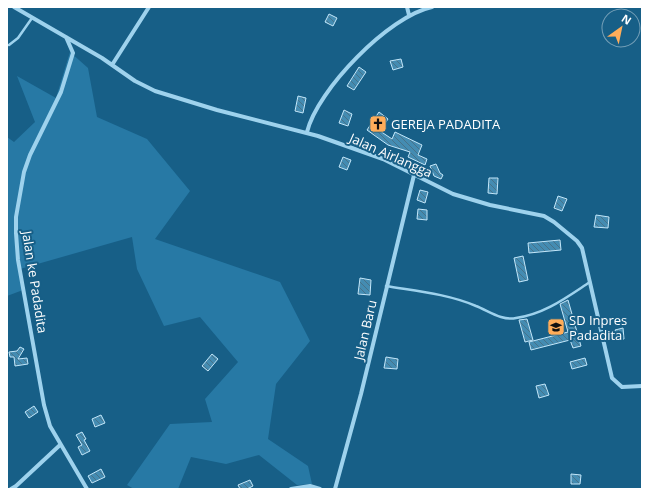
<svg xmlns="http://www.w3.org/2000/svg" width="649" height="496" viewBox="0 0 649 496" font-family="'Open Sans',sans-serif">
	<style>
		.green { fill: #2779a5 }
		.building { fill: url(#building-back-hatch); stroke: #c3e7fa }
		.lines { fill: none; stroke-linecap: round; stroke-linejoin: round }
		.service { stroke: #9ed2ed; stroke-width: 2.5 }
		.minor { stroke: #9ed2ed; stroke-width: 4 }
		.labels { text-anchor: middle; stroke-width: 4; stroke-linejoin: round; paint-order: stroke }
		.poi-label { font-size: 13px; fill: #fff; stroke: #175f87; text-anchor: start }
		.street-label { font-size: 13px; fill: #fff; stroke: #175f87 }
	</style>
	<defs>
		<pattern id="building-back-hatch" width="6" height="6" patternUnits="userSpaceOnUse"><rect width="6" height="6" fill="#448cb2"/><path d="M-1 5l2 2M0 0l6 6M5-1l2 2" fill="none" stroke="#477289"/></pattern>
	</defs>
	<rect width="100%" height="100%" fill="#175f87"/>
	<path class="green" d="M70 52 88 68 97 117 147 139 190 191 155 239 280 282 310 341 276 384 268 439 308 466 312 484 297 485 259 455 226 464 191 457 178 489H134L127 485 170 424 212 422 205 399 238 362 200 317 164 326 137 269 132 237 20 269 23 290 7 296V137L14 142 35 122 17 76 56 98Z"/>
	<path class="building" d="M329 14 337 18 333 26 325 22Z
		M401 59 403 67 393 70 390 61Z
		M359 67 366 72 354 90 347 86Z
		M298 96 306 98 303 113 295 111Z
		M344 110 352 114 348 126 339 123Z
		M379 112 388 119 380 131 392 139 395 132 422 145 418 155 427 159 425 165 408 157 410 152 388 145 367 130Z
		M343 157 351 160 347 170 339 167Z
		M436 164 440 173 443 175 441 179 434 176 430 166Z
		M489 178H498L497 194 488 193Z
		M420 190 428 192 425 203 417 200Z
		M558 196 567 199 562 211 554 208Z
		M418 209 427 210V220L417 219Z
		M596 215 609 217 608 228 594 227Z
		M560 240 561 250 529 253 528 243Z
		M523 256 528 280 519 282 514 258Z
		M360 278 371 280 370 295 358 294Z
		M568 300 581 346 573 348 570 340 531 350 529 342 568 332 560 304Z
		M527 319 533 340 525 342 519 320Z
		M623 328 624 339 616 340 615 330Z
		M20 347 24 349 18 359 27 358 28 364 15 366 14 357H10L9 352 17 351Z
		M212 354 218 359 208 371 202 366Z
		M386 357 398 359 397 369 384 368Z
		M585 358 587 365 572 369 570 362Z
		M545 384 549 395 539 398 536 386Z
		M34 406 38 412 29 418 25 412Z
		M101 415 105 423 95 427 92 419Z
		M82 432 86 439 84 440 90 451 82 455 78 447 82 445 76 435Z
		M101 469 105 477 92 483 88 476Z
		M571 474 581 475 580 484H571Z
		M250 480 253 486 247 489H240L238 485Z"/>
	<g class="lines">
		<path class="service" d="M9 45 18 38 32 18
			M386 286C416 291 448 294 476 306 489 311 502 321 516 318 545 314 567 297 590 282"/>
		<path class="minor" d="M14 7 102 58 135 81 155 91 217 110 318 136 383 159 453 194 490 205 544 216 554 222 577 241 582 248 612 378 622 387 642 386
			M407 7 409 15
			M66 37 73 53
			M73 53 61 92 30 155 24 172 16 217V233L18 260 44 405 50 426 87 489
			M112 65 149 7
			M307 132C317 90 389 16 432 7
			M11 489 16 486 60 445
			M291 489 310 486 320 489
			M335 489 361 394 414 175"/>
	</g>
	<defs>
		<symbol id="church-square" viewBox="-11 -11 22 22"><rect x="-9" y="-9" width="18" height="18" rx="4" fill="#ffad5a" stroke="#175f87"/><path d="M-1.2-6h2.4v3.5h3.3v2.4h-3.3V6h-2.4V-.1h-3.3v-2.4h3.3Z" fill="#111"/></symbol>
		<symbol id="school-square" viewBox="-11 -11 22 22"><rect x="-9" y="-9" width="18" height="18" rx="4" fill="#ffad5a" stroke="#175f87"/><path d="M0-5L7-2L0 1L-7-2ZM-4 1L0 2.5L4 1V4Q0 6-4 4Z" fill="#111"/></symbol>
	</defs>
	<g fill-rule="evenodd">
		<use href="#church-square" x="368" y="114" width="20" height="20"/>
		<use href="#school-square" x="546" y="317" width="20" height="20"/>
	</g>
	<g class="labels">
		<g class="poi-label">
			<text x="391" y="129">GEREJA PADADITA</text>
			<text x="569" y="325">SD Inpres<tspan x="569" dy="15">Padadita</tspan></text>
		</g>
		<g class="street-label">
			<text transform="translate(391 155) rotate(24)" y="5">Jalan Airlangga</text>
			<text transform="translate(35 282) rotate(81)" y="5">Jalan ke Padadita</text>
			<text transform="translate(365 330) rotate(-77)" y="5">Jalan Baru</text>
		</g>
	</g>
	<rect width="649" height="496" fill="none" stroke="#ffffff" stroke-width="16"/>
	<g transform="translate(621 28) rotate(33)"><circle r="19" fill="#175f87" stroke="#749fb7"/>
	<path d="M0-3L7 15L0 10L-7 15Z" fill="#ffad5a"/>
	<text y="-6" font-size="11" font-weight="bold" text-anchor="middle" fill="#ffffff">N</text>
	</g>
</svg>
